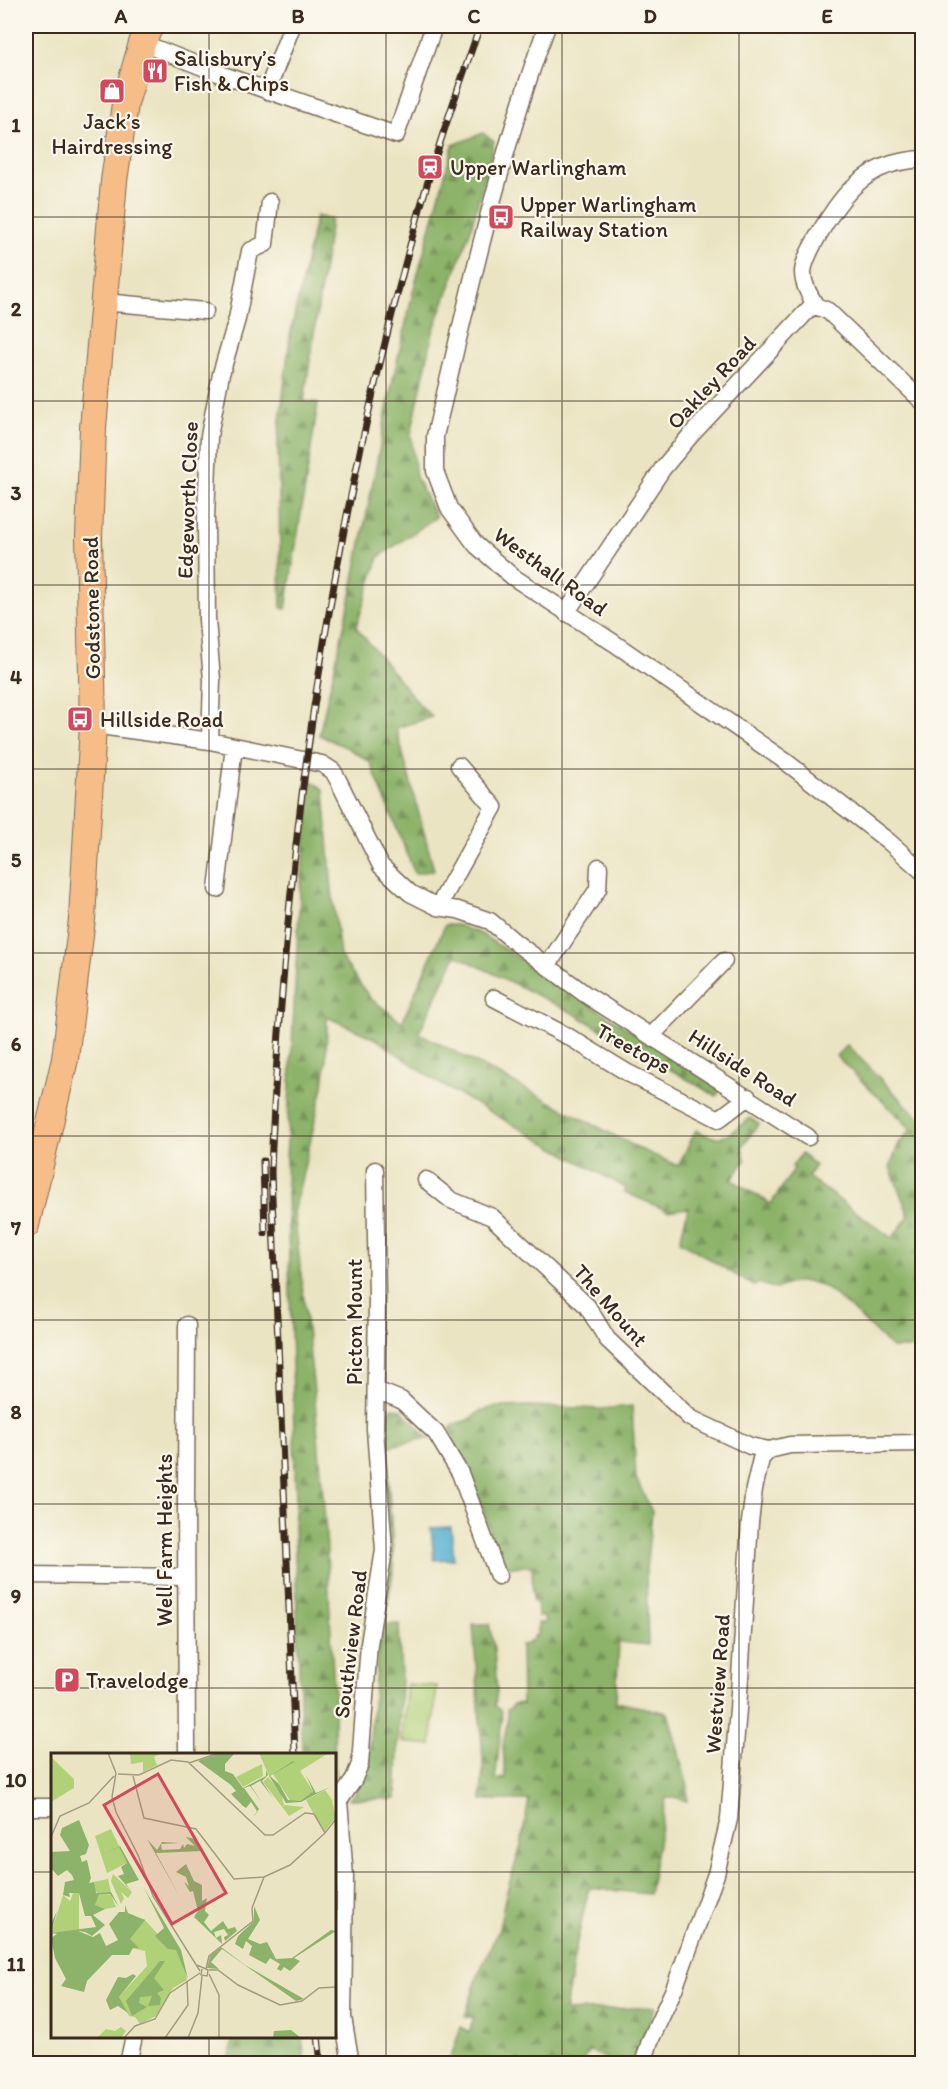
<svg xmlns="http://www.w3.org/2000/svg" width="948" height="2089" viewBox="0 0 948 2089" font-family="Itim,sans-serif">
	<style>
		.green { fill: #b1d179; stroke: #767e4c; stroke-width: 1.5 }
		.forest { fill: url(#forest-firs); stroke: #646e44; stroke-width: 1.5 }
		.water { fill: #52afd0; stroke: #466c77; stroke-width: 1.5 }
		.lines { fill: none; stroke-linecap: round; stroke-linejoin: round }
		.minor-casing { stroke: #796b58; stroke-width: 19 }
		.highway-casing { stroke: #796b58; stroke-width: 28 }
		.minor { stroke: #fff; stroke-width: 16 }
		.highway { stroke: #f7bd88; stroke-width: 26 }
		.rail-casing { stroke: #3b2a1e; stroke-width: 7 }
		.rail { stroke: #fbf7ec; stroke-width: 4.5; stroke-dasharray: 14; stroke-linecap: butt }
		.grid { fill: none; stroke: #3b2a1e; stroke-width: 1.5; stroke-opacity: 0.55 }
		.labels { text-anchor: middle; stroke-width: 4.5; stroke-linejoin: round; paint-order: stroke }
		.poi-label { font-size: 22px; fill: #3b2a1e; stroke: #fbf7ec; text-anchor: start }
		.street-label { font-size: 22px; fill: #3b2a1e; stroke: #fbf7ec }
		.inset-road { fill: none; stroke: #a59a81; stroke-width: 1.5 }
		.view { fill: #d1495b; fill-opacity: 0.15; stroke: #d1495b; stroke-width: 3 }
		.inset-edge { fill: none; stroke: #3b2a1e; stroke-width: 3 }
		.neatline { fill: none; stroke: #3b2a1e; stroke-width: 2 }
		.grid-label { font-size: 20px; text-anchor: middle; font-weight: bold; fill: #3b2a1e }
	</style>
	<defs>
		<pattern id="forest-firs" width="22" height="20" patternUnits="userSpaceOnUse" patternTransform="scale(1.5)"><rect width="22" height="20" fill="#8cb369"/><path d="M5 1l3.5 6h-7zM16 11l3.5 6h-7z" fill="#749256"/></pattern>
	</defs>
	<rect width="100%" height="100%" fill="#fbf7ec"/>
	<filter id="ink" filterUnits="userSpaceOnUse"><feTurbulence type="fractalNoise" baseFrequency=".0167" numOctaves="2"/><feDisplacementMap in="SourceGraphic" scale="12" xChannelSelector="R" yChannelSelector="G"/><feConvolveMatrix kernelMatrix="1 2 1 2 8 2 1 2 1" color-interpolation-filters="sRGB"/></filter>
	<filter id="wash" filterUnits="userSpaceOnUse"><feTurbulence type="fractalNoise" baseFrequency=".008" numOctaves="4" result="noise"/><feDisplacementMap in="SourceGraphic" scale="24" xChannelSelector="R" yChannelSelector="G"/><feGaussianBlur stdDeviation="1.35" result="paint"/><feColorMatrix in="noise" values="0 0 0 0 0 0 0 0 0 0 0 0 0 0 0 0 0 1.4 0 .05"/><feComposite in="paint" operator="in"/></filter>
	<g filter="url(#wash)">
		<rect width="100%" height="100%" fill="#ebe4c3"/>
		<path class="green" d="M407 1684 437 1686 431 1745 402 1742Z"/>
		<path class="forest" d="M483 133 494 142 471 229 433 332 411 434 416 477 436 517 379 557 356 627 419 704 432 717 396 728 434 870 415 874 370 762 348 748 319 735 350 600 392 384 413 292 453 145Z
			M316 216 331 219 304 401 318 403 286 609 281 608 278 439 290 336Z
			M312 781 324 790 332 890 340 956 370 998 402 1022 445 925H457L481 934 721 1089 716 1096 573 1013 456 955 419 1033 640 1149 678 1166 696 1130C722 1145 729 1135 750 1118L759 1124 742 1146 745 1160 732 1180 771 1204 794 1169 792 1166 801 1154 815 1165 808 1177 892 1238 909 1216 890 1167 898 1145 911 1129 836 1056 847 1045 922 1121V1348H892C876 1334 834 1289 817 1284 803 1279 788 1283 776 1289L758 1283 755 1286 752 1285 680 1241 688 1208 668 1211 624 1192 626 1188 442 1085 376 1039 327 1017 326 1061 323 1086 294 1211 315 1401 326 1533 334 1694 335 1792 334 1754H302L294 1526 296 1500 286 1160 300 892Z
			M528 1406 600 1409 632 1406 636 1478 652 1512 646 1571 648 1645 619 1642 616 1702 668 1713 688 1787 687 1801 678 1798H666L649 1894 589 1888 576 1946 565 2011 655 2007 634 2063H614L589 2050 582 2063H449L461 2027 469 2032 474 2017H465L478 1975 499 1929 506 1894 521 1846 529 1800H482C480 1785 484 1773 483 1759L473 1624H489L494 1649 497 1691 495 1705 501 1711 502 1720 495 1780 505 1778 503 1745 507 1724V1710L510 1709 513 1704 522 1703 521 1645 528 1644 529 1641 534 1640V1636H538V1623H545L544 1616H538L537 1602H533L532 1566 505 1567 500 1563 478 1496 447 1437C449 1421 461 1424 472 1418 475 1417 476 1413 479 1412 492 1405 514 1407 528 1406Z
			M393 1408 402 1410 430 1440 426 1438 386 1447 394 1567 385 1617 386 1625 399 1624 401 1680 396 1799H349L361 1785 368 1760 379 1637 391 1565 382 1433 386 1418Z
			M234 2037H302L305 2063H227Z"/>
		<path class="water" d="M451 1527 454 1559 434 1560 431 1528Z"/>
	</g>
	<g filter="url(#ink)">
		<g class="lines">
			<defs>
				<path id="minor" d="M547 26C498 159 468 298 435 436V471L449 508 476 545 513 577 614 643 785 761 888 841 922 871
					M142 43 223 75 396 135 434 26
					M267 91 292 26
					M103 302 205 311
					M816 306C810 296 803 285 803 272 804 259 813 245 819 234 838 201 860 170 900 162 907 161 915 159 922 159
					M566 613 663 468 690 436 809 309 816 306 828 311 922 401
					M93 725 210 741 322 764 333 771 338 780 381 866 410 893 438 907 458 910 490 921 516 943 585 994 808 1137
					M210 741 212 680 207 620 206 519 209 436 221 374 237 319 250 251 265 244 270 202
					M217 889 234 746
					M438 907 494 807 459 766
					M547 966 598 889 599 867
					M494 998 569 1037 628 1073 719 1119 748 1097
					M652 1035 724 961
					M426 1180 451 1200 492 1217 587 1306 607 1339 690 1418 750 1446 769 1450
					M187 1325 186 1498 187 1754
					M376 1390 401 1400 436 1433 460 1473 498 1576
					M26 1575 186 1577
					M26 1807H52
					M128 2064 134 2036
					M351 2064 343 2017 345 1877 339 1801 353 1781 360 1764 369 1644 384 1550 375 1429 377 1299 375 1170
					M643 2064 650 2041 674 1989 716 1874 729 1819 738 1709 750 1522 754 1489 761 1459 769 1450 790 1445 922 1443"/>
				<path id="highway" d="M26 1225 65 1059 82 919 93 725 89 538 93 428 114 181 125 104 142 43 150 26"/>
			</defs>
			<use href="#minor" class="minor-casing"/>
			<use href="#highway" class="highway-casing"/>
			<use href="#minor" class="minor"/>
			<use href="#highway" class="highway"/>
			<defs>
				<path id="rail" d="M263 1161 265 1233
					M295 1754 271 1173C273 1101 279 1029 285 956 306 710 349 466 415 227 433 159 457 92 480 26
					M318 2036 321 2064"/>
			</defs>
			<use href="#rail" class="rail-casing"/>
			<use href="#rail" class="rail"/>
		</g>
	</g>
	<path class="grid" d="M209 26V1754M386 26V2064M562 26V2064M739 26V2064M26 217H922M26 401H922M26 585H922M26 769H922M26 953H922M26 1136H922M26 1320H922M26 1504H922M26 1688H922M26 1872H52M334 1872H922M209 2036V2064"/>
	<defs>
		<symbol id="restaurant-square" viewBox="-11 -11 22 22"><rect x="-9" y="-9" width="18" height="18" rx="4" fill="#d1495b" stroke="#fbf7ec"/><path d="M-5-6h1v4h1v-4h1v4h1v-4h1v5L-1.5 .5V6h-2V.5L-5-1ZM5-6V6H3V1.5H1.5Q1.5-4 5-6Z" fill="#fff"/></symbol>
		<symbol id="shop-square" viewBox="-11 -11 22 22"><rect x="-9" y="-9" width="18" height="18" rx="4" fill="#d1495b" stroke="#fbf7ec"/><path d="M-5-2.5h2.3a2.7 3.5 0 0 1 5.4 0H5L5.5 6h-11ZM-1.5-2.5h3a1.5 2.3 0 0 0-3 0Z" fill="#fff"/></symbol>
		<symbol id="station-square" viewBox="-11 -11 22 22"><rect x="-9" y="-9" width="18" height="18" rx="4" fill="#d1495b" stroke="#fbf7ec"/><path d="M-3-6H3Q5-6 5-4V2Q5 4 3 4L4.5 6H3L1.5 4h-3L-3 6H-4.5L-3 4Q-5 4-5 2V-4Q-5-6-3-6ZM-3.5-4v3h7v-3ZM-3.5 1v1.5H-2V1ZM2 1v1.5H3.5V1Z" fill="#fff"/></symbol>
		<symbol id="bus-square" viewBox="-11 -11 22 22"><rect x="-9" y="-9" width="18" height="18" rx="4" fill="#d1495b" stroke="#fbf7ec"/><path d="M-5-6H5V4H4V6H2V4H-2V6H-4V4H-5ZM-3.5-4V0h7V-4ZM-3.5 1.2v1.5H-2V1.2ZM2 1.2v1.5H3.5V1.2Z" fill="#fff"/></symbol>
		<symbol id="parking-square" viewBox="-11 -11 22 22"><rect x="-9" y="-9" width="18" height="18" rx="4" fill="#d1495b" stroke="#fbf7ec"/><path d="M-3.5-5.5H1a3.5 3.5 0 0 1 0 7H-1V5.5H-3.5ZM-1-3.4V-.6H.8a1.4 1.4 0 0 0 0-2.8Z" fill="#fff"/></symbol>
	</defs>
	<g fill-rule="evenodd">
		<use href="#restaurant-square" x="140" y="56" width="30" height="30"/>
		<use href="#shop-square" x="97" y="76" width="30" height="30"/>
		<use href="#station-square" x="415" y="152" width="30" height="30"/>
		<use href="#bus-square" x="486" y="202" width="30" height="30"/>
		<use href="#bus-square" x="65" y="704" width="30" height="30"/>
		<use href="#parking-square" x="52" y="1665" width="30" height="30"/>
	</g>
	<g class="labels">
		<g class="poi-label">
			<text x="174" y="66">Salisbury’s<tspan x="174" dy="25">Fish &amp; Chips</tspan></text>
			<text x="112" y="129" text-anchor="middle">Jack’s<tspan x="112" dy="25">Hairdressing</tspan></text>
			<text x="450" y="175">Upper Warlingham</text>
			<text x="520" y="212">Upper Warlingham<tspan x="520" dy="25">Railway Station</tspan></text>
			<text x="100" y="727">Hillside Road</text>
			<text x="86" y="1688">Travelodge</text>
		</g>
		<g class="street-label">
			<text transform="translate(711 382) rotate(-47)" y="8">Oakley Road</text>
			<text transform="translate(187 500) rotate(-88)" y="8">Edgeworth Close</text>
			<text transform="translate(551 571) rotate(36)" y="8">Westhall Road</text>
			<text transform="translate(91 608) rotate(-91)" y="8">Godstone Road</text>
			<text transform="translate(634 1048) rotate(29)" y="8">Treetops</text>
			<text transform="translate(743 1067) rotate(33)" y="8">Hillside Road</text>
			<text transform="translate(611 1305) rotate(49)" y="8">The Mount</text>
			<text transform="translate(354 1322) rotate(-90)" y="8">Picton Mount</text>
			<text transform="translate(164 1540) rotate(-90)" y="8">Well Farm Heights</text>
			<text transform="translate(350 1644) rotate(-83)" y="8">Southview Road</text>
			<text transform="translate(717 1684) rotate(-86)" y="8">Westview Road</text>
		</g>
	</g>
	<g transform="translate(51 1753)">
		<rect width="285" height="285" fill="#ebe4c3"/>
		<path d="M79 0H111L103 4 106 12 92 19V9L80 11ZM208 0H275L276 1 249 18 262 38 249 48 240 49 222 21 243 7 218 23ZM0 4 23 26V35L0 49ZM211 11 212 23 192 34 185 24ZM217 24 230 40 233 52 253 54 238 63 212 29ZM281 48 285 64 274 78 261 58ZM60 76 76 110 56 120 44 83ZM62 121 81 139 77 145 70 139 73 145 70 151 60 128ZM57 126 60 139 51 140 60 142 65 154 49 157 44 152 47 140 42 137 43 129ZM28 139V177L0 180 12 142 19 148 22 140ZM93 166 113 188 121 187 133 211 136 227 122 235 105 263 89 271 84 264 78 263 68 244 96 213 94 198 80 195 75 188ZM70 274 75 278 70 285H46L55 276 64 278Z" fill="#b1d179"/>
		<path d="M169 0H184L174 11V18L182 21 192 35 215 23V17L217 22 211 28 222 45 209 28 200 33 212 51 199 33 193 35 208 56 202 65 206 58 200 49 195 55 192 53 180 41 185 38 180 32 147 8ZM242 8 253 19 243 9 219 23 228 31 237 47 249 48 262 38 255 22 265 40 279 34 250 49 235 50 218 23ZM28 67 38 92 35 101 29 103 31 109 36 107 40 125 38 130 43 129 45 140 60 139 68 154 59 141H48L44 152 54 156 42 162 54 172 41 183 34 179 27 178 42 184 49 180 55 193 67 187 58 171 68 159H74V152L77 160 94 167 79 186 88 195H82L78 202H61L36 228 33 239 10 233 15 226 4 205 0 185 6 181 0 180V171L6 158 0 180 45 174 40 163H34L28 140H18L19 144 12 142 14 129 23 127 21 122 16 117 7 123 0 115V99L19 98 9 82 11 75ZM135 84 144 86 151 98 105 100 129 144 96 86 106 97 111 89 129 90 110 91 111 97 129 96 132 91 133 95 136 91 144 93ZM69 93 88 127 75 131 81 139 67 123 73 121 70 114 76 110 68 94 51 102ZM135 111 143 128 151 132V148L156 145 154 158 158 162 153 169 160 178 172 168 177 176 184 174 186 178 174 188 173 184 177 182 173 176 163 179 165 185 170 182 171 191 143 164 147 158 142 138 139 139 133 129 138 133 135 124 125 119ZM93 135 130 197 137 226 125 197 117 196 104 183 113 175ZM203 153 209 167 197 186 209 191 216 189 225 206 241 205 280 177 285 178 243 205 249 208 239 218 233 214 230 218 226 216 229 211 219 205 215 211 198 202 201 193 195 188 192 196 184 191 187 183 203 168ZM170 194 194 212 253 246 245 248 171 196 160 209 168 216 156 215 159 203ZM109 208H114L103 225 113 237 106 240 110 245 109 252 97 253 101 243 89 244 88 250 96 254 81 263 75 248ZM82 221 85 223 68 244 77 260 67 253 59 257 55 247 67 224 75 225ZM240 277 250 285H222L223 278Z" fill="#8cb369"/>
		<path d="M274 37 282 48 261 58 255 47Z" fill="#b1d179"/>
		<path class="inset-road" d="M57 0 65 20M138 10 168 0M65 20 61 44 65 59 87 102 102 143 149 218M67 21 88 22 120 7 137 9 214 82H222L254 60 263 61 274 80 285 66M82 23 93 65 145 76 183 126 213 124 239 112 274 80M0 84 9 63 38 50 63 23M146 212 157 217 156 223 150 222 151 216M155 216 158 203 202 168 201 155 213 124M158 217H167L187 232 229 252 251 248 268 235 285 234M158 221 168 242V285M73 285 84 273 104 266 119 240 149 220M114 285 137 252 136 228M137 285 147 260 151 223"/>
		<path class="view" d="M107 21 175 140 121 171 53 52Z"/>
		<rect width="285" height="285" class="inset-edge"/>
	</g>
	<rect width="948" height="2089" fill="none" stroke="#fbf7ec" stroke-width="66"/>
	<rect x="33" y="33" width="882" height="2023" class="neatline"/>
	<g class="grid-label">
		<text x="121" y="23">A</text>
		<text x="298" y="23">B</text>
		<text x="474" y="23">C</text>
		<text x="650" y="23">D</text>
		<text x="827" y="23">E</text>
		<text x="16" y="132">1</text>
		<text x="16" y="316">2</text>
		<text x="16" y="500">3</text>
		<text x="16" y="684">4</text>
		<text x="16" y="867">5</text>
		<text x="16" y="1051">6</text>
		<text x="16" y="1235">7</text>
		<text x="16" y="1419">8</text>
		<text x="16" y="1603">9</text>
		<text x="16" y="1787">10</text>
		<text x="16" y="1971">11</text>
	</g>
</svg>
